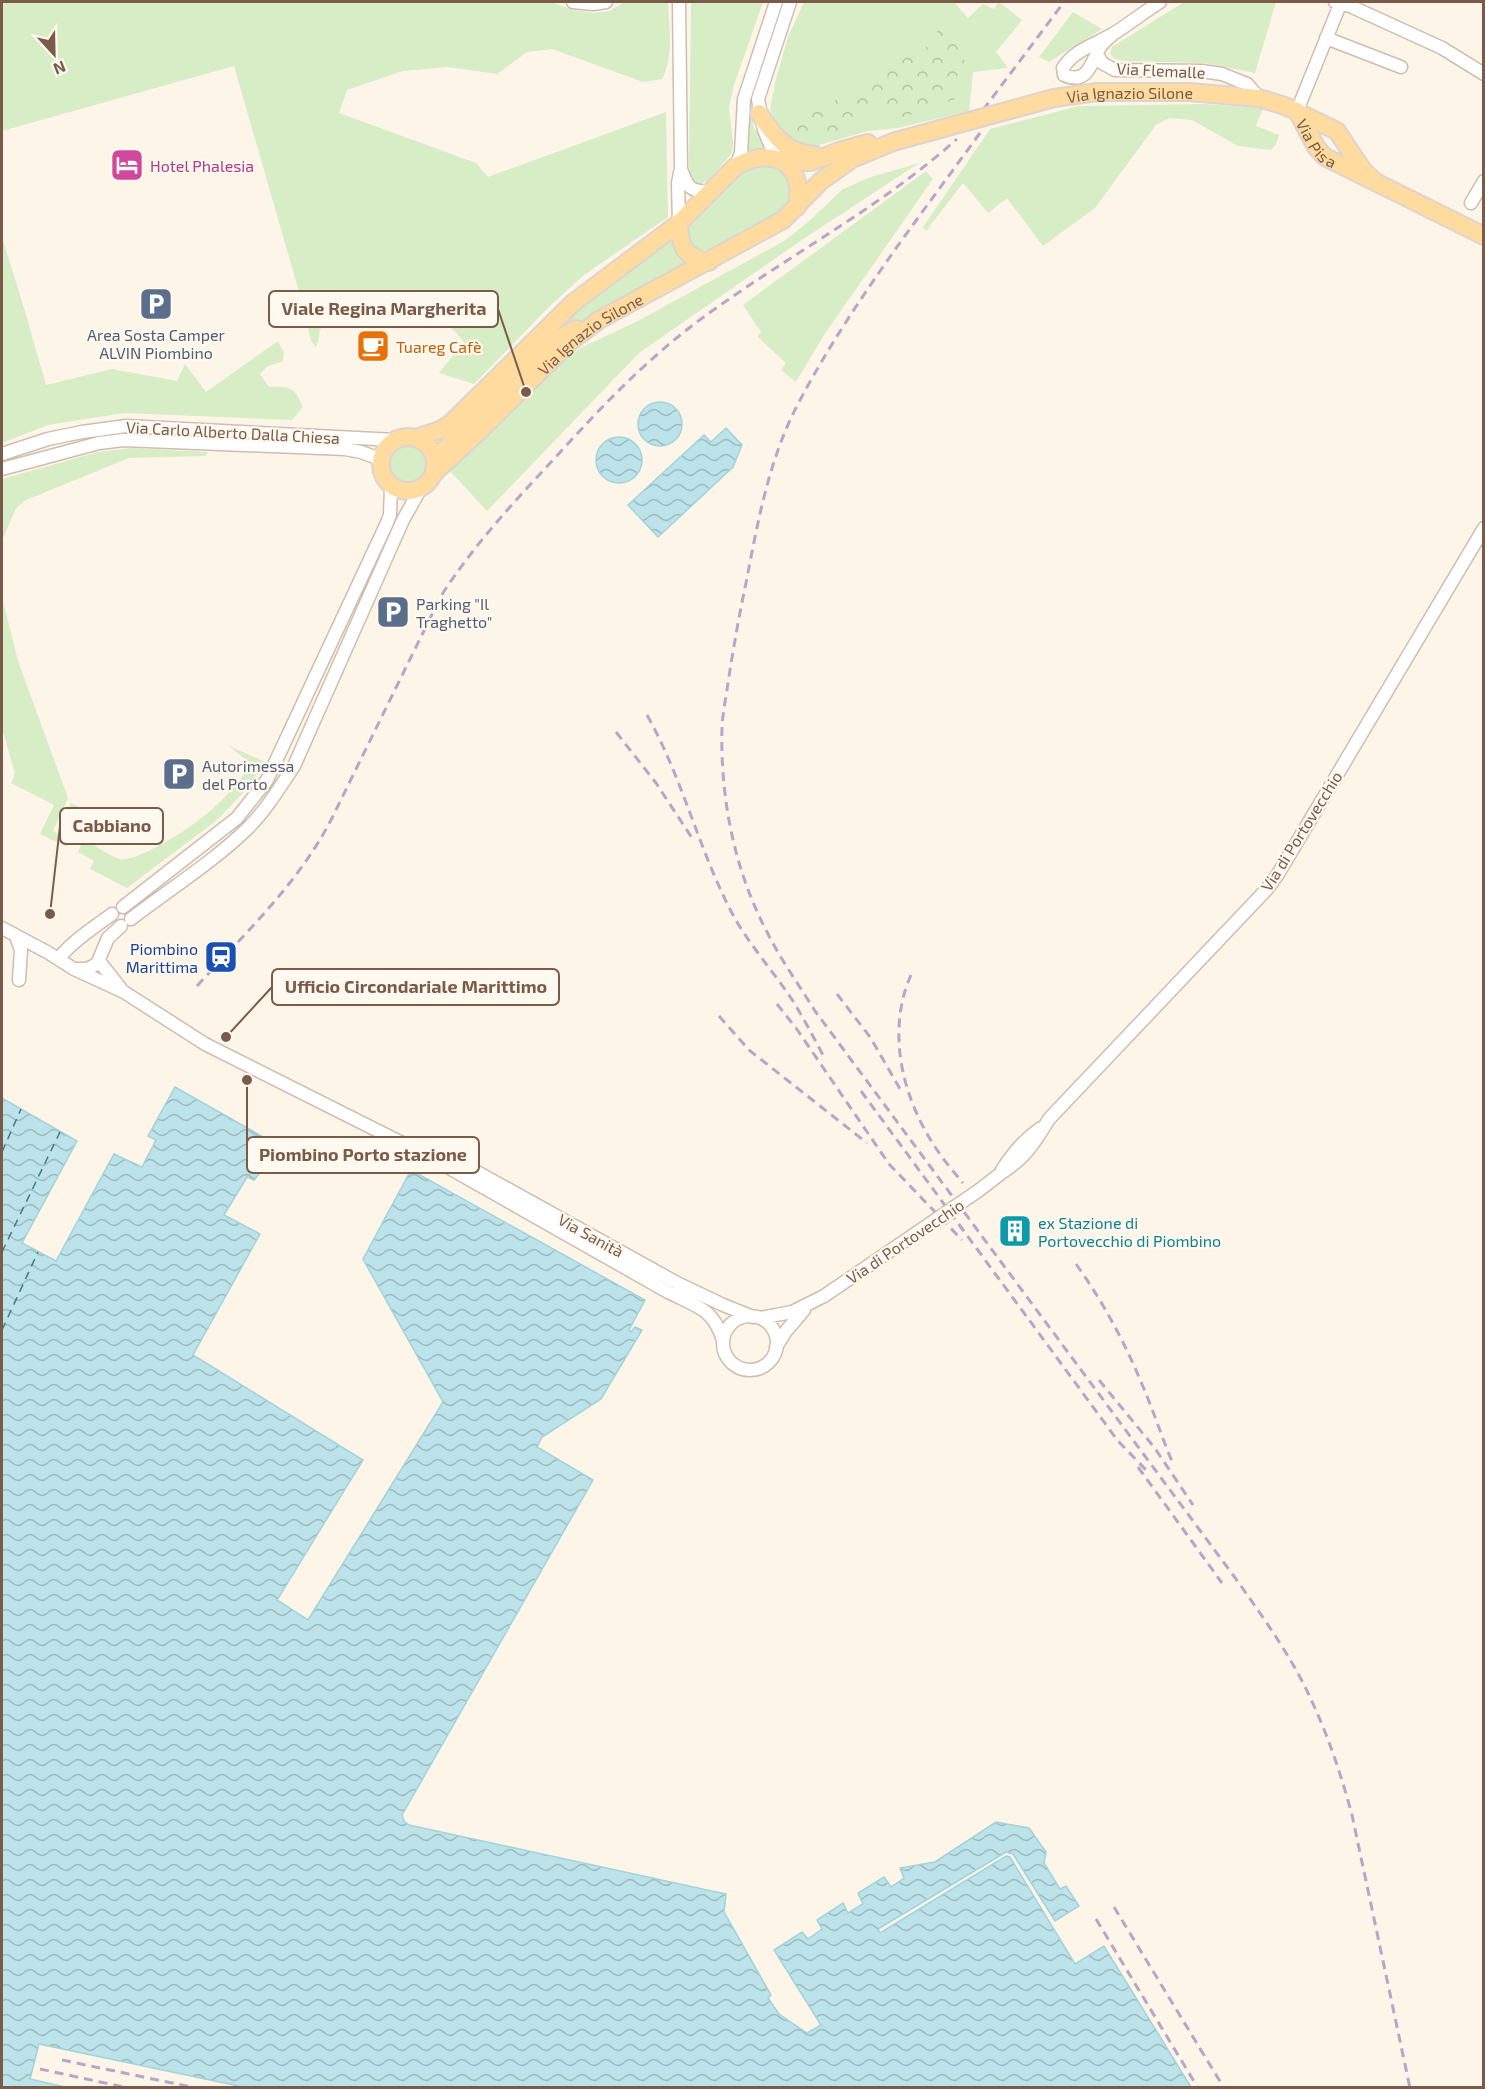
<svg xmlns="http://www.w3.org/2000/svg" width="1485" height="2089" viewBox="0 0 1485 2089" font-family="'Exo 2',sans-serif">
<defs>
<pattern id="forest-crowns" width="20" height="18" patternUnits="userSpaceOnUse" patternTransform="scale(1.5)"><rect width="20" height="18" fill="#d6edc5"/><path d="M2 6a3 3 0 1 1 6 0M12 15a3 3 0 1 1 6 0" fill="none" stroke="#b3c3a2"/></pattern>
<pattern id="water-waves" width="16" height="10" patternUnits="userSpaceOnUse" patternTransform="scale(1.5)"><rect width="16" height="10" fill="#bbe3e9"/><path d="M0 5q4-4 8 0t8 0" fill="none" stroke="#9dbbbf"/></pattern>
</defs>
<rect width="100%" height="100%" fill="#fef5e9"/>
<path fill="#d6edc5" d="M 2,2 L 550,2 L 574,10 L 594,13 L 609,11 L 625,2 L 668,2 C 669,26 674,57 662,79 L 643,82 L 552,49 L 527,52 L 497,74 L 448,67 L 403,71 L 347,90 L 339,113 L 476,163 L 488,177 L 666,112 L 668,217 L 584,275 L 550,306 L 474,384 L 439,373 L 464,342 C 450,325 427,301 402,304 C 395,305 388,310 380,311 C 376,312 370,310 366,309 L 365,317 L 352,317 L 351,326 L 322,326 C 318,333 320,340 316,347 L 311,341 L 300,295 L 234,66 L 2,131 Z
M 691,2 L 763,2 L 734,85 L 729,107 L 733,143 L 732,153 L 719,169 L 709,179 L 701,184 C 690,182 690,174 689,165 Z
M 804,2 L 954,2 L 968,18 L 983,4 L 994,9 L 999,2 L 1022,20 L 996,52 L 1008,68 L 973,72 L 969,111 L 898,128 L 868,131 L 812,147 L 794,141 L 781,134 L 770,109 L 776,79 L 788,37 Z
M 1184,2 L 1276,2 L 1255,73 L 1205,63 L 1123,61 L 1115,59 L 1110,54 L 1112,47 Z
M 1073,12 L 1102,29 L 1049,62 L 1039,57 Z
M 749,100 L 754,128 L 767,148 L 748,150 L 746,118 Z
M 1204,104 L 1263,108 L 1256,126 L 1279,135 L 1276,144 L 1271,150 L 1238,146 L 1192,120 L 1169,118 L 1156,125 L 1095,208 L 1043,246 L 1007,198 L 988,213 L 963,183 L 926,231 L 923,227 L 990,129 L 1079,106 Z
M 919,163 L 799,242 L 639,353 L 487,511 L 450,471 L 559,365 L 580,348 L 636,322 L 784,241 L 807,223 L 843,189 L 871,177 Z
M 763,164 C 786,170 798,185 785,208 L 709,251 C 692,252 684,238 691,224 L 746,169 Z
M 926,171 L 933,179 L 824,335 L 796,382 L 781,370 L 786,363 L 757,336 L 761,332 L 743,305 Z
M 2,237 L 24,308 L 46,385 L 112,369 L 177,381 L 185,364 L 206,392 L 278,341 L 284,353 L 283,361 L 268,366 L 260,374 L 269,387 C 290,386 295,387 303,407 L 292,420 L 124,413 L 48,425 L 2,443 Z
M 671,240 L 678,258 L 688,266 L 555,335 L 443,441 L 442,440 L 569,316 L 601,290 Z
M389 464a19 19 0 1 1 38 0a19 19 0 1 1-38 0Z
M 130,448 L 208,452 L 206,456 L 129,458 L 26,500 L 16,508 L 2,541 L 2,479 L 98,452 Z
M 2,597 L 18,661 L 68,798 L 53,831 L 70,839 L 67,847 L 40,834 L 54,805 L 11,783 L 15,774 L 2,728 Z
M 227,745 L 265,762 L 243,793 L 217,820 L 127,888 L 90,869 L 94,861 L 78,852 L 84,839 C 93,844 111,857 120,859 C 140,862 194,825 209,812 C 226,798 239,781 252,764 Z
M 71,803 L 85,810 L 77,824 L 82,827 L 76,837 L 59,828 Z"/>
<path fill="url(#forest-crowns)" d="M 950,23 L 959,36 L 967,72 L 955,99 L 905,117 L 890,115 L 879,108 L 854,120 L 842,132 L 833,135 L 819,136 L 793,130 L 793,125 C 814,111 837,100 858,88 C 883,73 903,54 931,45 L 938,30 Z"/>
<path fill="url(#water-waves)" stroke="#a1d3db" stroke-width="1.5" d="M638 424a22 22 0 1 1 44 0a22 22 0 1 1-44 0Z
M 726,428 L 742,445 L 733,467 L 658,537 L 628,505 L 704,435 L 711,442 Z
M596 460a23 23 0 1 1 46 0a23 23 0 1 1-46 0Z
M 175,1087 L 272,1142 L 281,1148 L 254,1180 L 247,1177 L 224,1215 L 260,1234 L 193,1355 L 363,1460 L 277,1600 L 308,1620 L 443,1402 L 363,1259 L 411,1170 L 645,1300 L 629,1330 L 631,1332 L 635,1327 L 642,1330 L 601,1399 L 542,1437 L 537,1447 L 593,1480 L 402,1815 L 404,1821 L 409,1825 L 726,1894 L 724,1912 L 771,1995 L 768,1998 L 779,2014 L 807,2033 L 821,2025 L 774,1950 L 802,1932 L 808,1939 L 822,1929 L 817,1920 L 843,1903 L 848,1913 L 863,1904 L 858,1893 L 884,1877 L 891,1887 L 904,1878 L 900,1868 L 935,1862 L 996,1822 L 1029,1828 L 1046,1852 L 1044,1863 L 1060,1889 L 1066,1886 L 1079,1906 L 1055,1921 L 1013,1854 L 1006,1852 L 878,1929 L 880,1933 L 1006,1856 L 1010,1857 L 1075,1964 L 1104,1946 L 1191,2087 L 248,2088 L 39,2044 L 30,2079 L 65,2087 L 2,2087 L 2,1098 L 77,1141 L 22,1243 L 56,1261 L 114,1154 L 142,1167 L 156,1140 L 148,1136 Z"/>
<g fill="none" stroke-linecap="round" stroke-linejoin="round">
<path stroke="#3f7b87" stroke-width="1.5" stroke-dasharray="8 6" stroke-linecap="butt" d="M 2,1152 L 21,1109
M 2,1252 L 60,1132
M 2,1330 L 38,1252"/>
<g stroke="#d1bdad" stroke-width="15">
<path id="minor" d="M 573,2 L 593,4 L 606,2
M 1335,2 L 1350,6 L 1442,48 L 1484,74
M 1113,34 C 1108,39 1102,43 1099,49 C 1091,64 1087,85 1064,75 L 1063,68 C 1074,50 1096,44 1113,34 C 1129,24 1144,12 1160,2
M 1326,38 L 1401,67
M 1097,54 L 1102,63 L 1115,70 L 1202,71 L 1222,74 L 1247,84 L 1259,98
M 1297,111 L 1341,2
M 776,158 L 764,130 L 758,99 L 790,2
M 736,166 L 741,153 L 744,99 L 776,2
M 681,169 C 688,188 689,191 710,192
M 1471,203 L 1484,181
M 679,223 L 678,183 L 681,168 L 679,2
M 2,454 L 48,439 L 82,432 L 126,426 L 396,440
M 2,469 L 99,443 L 123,440 L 345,449 L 361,452 L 380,459
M 123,907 L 237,818 L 267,780 L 386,525 L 390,515 L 391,487
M 131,919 C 170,889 213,862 248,828 C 266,810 280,787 294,766 L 403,520 L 421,488
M 2,928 L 47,952 L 74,969 L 124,992 L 205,1044 L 428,1156 L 668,1292 C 696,1306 713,1308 723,1340
M 16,936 L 21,950 L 19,980
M 59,958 C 74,940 93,928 112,914
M 99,961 L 121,989
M 75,969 L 87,969 L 97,964 L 108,938 L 121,926
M 435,1158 L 459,1162 L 677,1283 L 721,1304 L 753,1317
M 1002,1170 C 1012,1154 1025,1139 1041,1128
M 1000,1174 C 1025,1158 1034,1144 1049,1119 L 1267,889 L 1278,874 L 1484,528
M723 1343a27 27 0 1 1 54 0a27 27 0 1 1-54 0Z
M 760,1318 L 792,1312 L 824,1296
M 776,1347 L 786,1331 L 804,1310"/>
</g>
<g stroke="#dcd4d0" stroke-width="20">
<g id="major">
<path id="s1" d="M 1054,98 L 1097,92 L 1189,92 L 1259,98 L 1285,106 L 1337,131 L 1362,169 L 1374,181"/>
<path id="s2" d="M 1297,111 L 1316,147 L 1325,157 L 1484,236"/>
<path d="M 759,113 C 773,135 787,154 815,155"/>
<path d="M 782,161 L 811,162 L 839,151 L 868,143"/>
<path d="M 679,223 C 680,246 683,257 709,262"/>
<circle cx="408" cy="464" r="27"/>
<path d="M 416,438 L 440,430 L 450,424 L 573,303 L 679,223 L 736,166 C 773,146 805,162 797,207"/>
<path d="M 436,460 L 453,440 L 546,346 L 576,329"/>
<path id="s3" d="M 434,473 L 474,436 L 570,342 L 599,320 L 783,220 L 821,181 L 852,159 L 893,142 L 940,129"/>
</g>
</g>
<use href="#minor" stroke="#fff" stroke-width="12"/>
<use href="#major" stroke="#ffdb9f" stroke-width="16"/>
<path stroke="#b8a5c9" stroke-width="3" stroke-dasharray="9 6" stroke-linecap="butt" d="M 983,110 L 1064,2
M 980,133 C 917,220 849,307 799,402 C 769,458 758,521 746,583 C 739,616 733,650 728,683 C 726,697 723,712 722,726 C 720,798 734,869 767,932 C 781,960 799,985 815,1011 L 1236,1579 C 1265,1620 1294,1660 1314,1706 C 1330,1741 1342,1778 1352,1815 L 1410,2088
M 647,715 C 683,779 699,851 733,915 C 750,946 774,972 793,1001 C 804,1019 814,1038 824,1057
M 616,732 L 656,783 L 694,841
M 911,975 C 887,1029 901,1093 932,1142 C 941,1157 952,1170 963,1183
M 197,986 C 246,932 299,883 332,818 L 441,596 C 473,546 513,503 553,460 C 604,404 650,355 712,311 C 793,253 882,206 957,139
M 837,994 L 870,1037 L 903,1094
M 777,1004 L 796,1028 L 889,1164 L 962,1240
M 719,1016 L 749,1050 L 867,1143
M 861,1091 L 1118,1441 L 1148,1472
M 1076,1264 C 1104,1303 1126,1345 1144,1389 C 1155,1415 1163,1441 1174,1466
M 1099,1380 L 1154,1447 L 1193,1505
M 1138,1467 L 1222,1583
M 1114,1907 L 1224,2088
M 1096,1919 L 1198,2088
M 62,2060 L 196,2088
M 40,2069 L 128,2088"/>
<g stroke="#d1bdad" stroke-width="15" stroke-linecap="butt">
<path id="minor-bridge" d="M 824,1296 L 978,1191 L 1000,1174"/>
</g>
<g stroke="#dcd4d0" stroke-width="20" stroke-linecap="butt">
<path id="major-bridge" d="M 940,129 L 1054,98"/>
</g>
<use href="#minor-bridge" stroke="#fff" stroke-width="12"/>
<use href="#major-bridge" stroke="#ffdb9f" stroke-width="16"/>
</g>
<defs>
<g id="hotel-square" transform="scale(1.725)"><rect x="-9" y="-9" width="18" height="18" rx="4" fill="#d1479c" stroke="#fff9f0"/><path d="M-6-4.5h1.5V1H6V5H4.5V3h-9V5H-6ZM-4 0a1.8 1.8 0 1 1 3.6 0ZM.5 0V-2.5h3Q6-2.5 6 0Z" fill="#fff"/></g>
<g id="parking-square" transform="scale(1.725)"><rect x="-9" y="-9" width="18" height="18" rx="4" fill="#5c6f8a" stroke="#fff9f0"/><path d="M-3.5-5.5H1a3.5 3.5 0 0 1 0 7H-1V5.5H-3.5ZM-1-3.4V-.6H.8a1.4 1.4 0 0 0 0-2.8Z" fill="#fff"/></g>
<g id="cafe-square" transform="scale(1.725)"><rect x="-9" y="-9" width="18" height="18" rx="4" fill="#e8710a" stroke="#fff9f0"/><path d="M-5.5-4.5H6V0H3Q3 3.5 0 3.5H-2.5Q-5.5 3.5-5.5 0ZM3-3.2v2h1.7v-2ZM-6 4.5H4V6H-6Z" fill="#fff"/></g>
<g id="station-square" transform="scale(1.725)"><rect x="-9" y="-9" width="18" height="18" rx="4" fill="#1a4fb4" stroke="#fff9f0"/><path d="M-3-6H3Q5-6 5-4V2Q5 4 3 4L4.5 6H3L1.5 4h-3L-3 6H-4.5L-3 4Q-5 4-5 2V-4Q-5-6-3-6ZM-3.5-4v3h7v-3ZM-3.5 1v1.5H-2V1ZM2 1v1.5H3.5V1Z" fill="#fff"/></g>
<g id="building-square" transform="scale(1.725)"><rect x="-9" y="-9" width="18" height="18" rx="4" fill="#0f9aa8" stroke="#fff9f0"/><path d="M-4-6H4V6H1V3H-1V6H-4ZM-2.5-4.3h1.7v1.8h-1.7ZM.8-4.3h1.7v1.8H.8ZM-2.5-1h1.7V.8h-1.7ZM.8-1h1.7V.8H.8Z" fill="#fff"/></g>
</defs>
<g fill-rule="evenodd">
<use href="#hotel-square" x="127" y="165"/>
<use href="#parking-square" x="156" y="304"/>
<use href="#cafe-square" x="373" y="346"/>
<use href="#parking-square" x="393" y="612"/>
<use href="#parking-square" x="179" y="774"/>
<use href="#station-square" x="221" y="957"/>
<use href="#building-square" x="1015" y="1231"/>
</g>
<g text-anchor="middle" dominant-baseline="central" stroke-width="4.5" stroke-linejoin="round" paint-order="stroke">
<g font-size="16" fill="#7a5b4a" stroke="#fff9f0">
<text transform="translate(1161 70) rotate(3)">Via Flemalle</text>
<text stroke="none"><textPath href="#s1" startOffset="76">Via Ignazio Silone</textPath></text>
<text stroke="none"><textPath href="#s2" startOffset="38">Via Pisa</textPath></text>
<text stroke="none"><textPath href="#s3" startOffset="210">Via Ignazio Silone</textPath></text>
<text transform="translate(233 432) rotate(3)">Via Carlo Alberto Dalla Chiesa</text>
<text transform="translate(1301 831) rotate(-58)">Via di Portovecchio</text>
<text transform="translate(591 1235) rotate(29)">Via Sanità</text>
<text transform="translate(905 1241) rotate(-34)">Via di Portovecchio</text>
</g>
<g font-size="16" fill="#b23c85" stroke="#fff9f0" text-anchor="start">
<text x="150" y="165">Hotel Phalesia</text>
</g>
<g font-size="16" fill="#4e5e75" stroke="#fff9f0" text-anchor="start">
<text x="156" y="334" text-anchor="middle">Area Sosta Camper<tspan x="156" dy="18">ALVIN Piombino</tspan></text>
<text x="416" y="603">Parking "Il<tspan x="416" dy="18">Traghetto"</tspan></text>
<text x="202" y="765">Autorimessa<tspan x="202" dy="18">del Porto</tspan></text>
</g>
<g font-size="16" fill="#c56008" stroke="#fff9f0" text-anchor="start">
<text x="396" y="346">Tuareg Cafè</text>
</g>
<g font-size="16" fill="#164399" stroke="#fff9f0" text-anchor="end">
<text x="198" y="948">Piombino<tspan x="198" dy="18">Marittima</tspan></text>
</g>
<g font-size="16" fill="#0d838f" stroke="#fff9f0" text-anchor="start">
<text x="1038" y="1222">ex Stazione di<tspan x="1038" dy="18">Portovecchio di Piombino</tspan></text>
</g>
</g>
<path fill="none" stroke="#7a5b4a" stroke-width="2" d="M526 392L498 309M50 914L60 826M226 1037L272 987M247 1080L247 1155"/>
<g fill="#7a5b4a" stroke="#fff9f0" stroke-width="2">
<circle cx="526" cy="392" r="6"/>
<circle cx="50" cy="914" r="6"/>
<circle cx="226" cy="1037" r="6"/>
<circle cx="247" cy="1080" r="6"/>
</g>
<g fill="#fff9f0" stroke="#7a5b4a" stroke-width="2">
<rect x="269" y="291" width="229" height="36" rx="6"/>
<rect x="60" y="808" width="103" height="36" rx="6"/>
<rect x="272" y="969" width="287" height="36" rx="6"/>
<rect x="247" y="1137" width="232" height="36" rx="6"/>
</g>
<g font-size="18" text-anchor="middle" font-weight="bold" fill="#7a5b4a">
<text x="384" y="315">Viale Regina Margherita</text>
<text x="112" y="832">Cabbiano</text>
<text x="416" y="993">Ufficio Circondariale Marittimo</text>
<text x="363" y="1161">Piombino Porto stazione</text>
</g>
<rect width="1485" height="2089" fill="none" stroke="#7a5b4a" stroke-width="6"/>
<g transform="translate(54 54) rotate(158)" stroke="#fff9f0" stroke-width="4.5" paint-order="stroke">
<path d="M0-4.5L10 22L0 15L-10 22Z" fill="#7a5b4a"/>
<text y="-9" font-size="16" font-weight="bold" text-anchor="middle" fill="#7a5b4a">N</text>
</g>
</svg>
